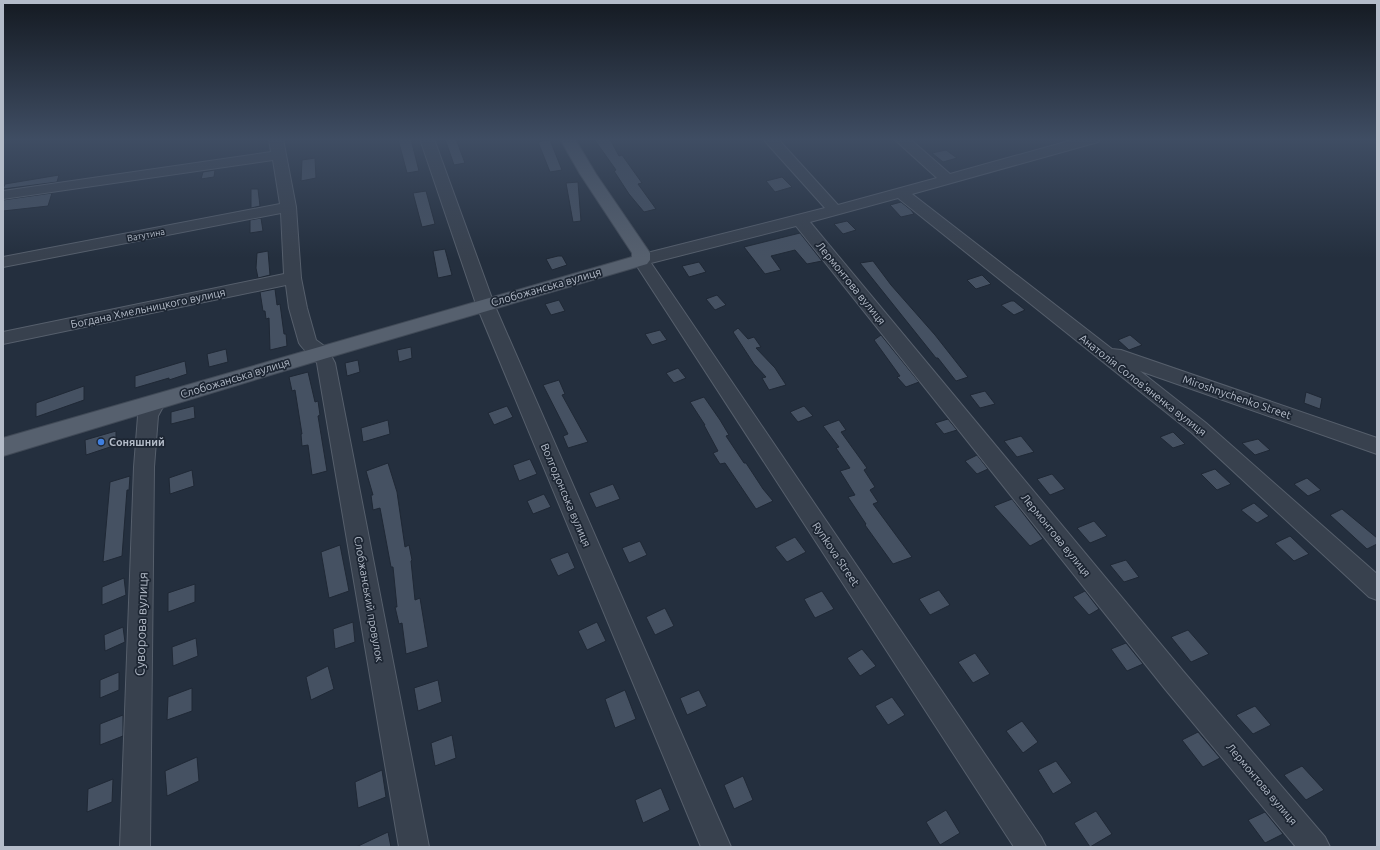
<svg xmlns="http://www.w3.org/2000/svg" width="1380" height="850" viewBox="0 0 1380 850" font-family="Ubuntu,sans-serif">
<rect width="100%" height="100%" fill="#242f3e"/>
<path fill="#455162" stroke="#1f2835" d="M 398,139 L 411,139 L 419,171 L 407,173 Z
M 445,139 L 456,139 L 465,163 L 454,165 Z
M 594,139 L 610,139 L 619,156 L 622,155 L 642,183 L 638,184 L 656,209 L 644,212 L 629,194 L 614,171 L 616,170 Z
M 550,140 L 562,170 L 550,172 L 538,142 Z
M 946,150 L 957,158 L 943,162 L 932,153 Z
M 315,158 L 316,178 L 301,181 L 302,160 Z
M 215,170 L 214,177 L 201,179 L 203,172 Z
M 59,175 L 57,182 L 3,189 L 5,184 Z
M 782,177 L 792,187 L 775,192 L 766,181 Z
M 578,182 L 581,221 L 573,222 L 566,183 Z
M 251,189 L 258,189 L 260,206 L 251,208 Z
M 426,191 L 435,224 L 422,227 L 413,193 Z
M 52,193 L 48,206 L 3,211 L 3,200 Z
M 901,202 L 911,210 L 914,214 L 901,217 L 890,205 Z
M 261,218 L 263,231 L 250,233 L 250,220 Z
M 847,221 L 856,230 L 843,234 L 834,224 Z
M 800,233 L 822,261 L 807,264 L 795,250 L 771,256 L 781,270 L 765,274 L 744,247 Z
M 445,249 L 452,275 L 438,278 L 433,251 Z
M 268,251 L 270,275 L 258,278 L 256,268 L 257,253 Z
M 558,256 L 562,256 L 567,265 L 552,270 L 546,259 Z
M 873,261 L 891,285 L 935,335 L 968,377 L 956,381 L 938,358 L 936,358 L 860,263 Z
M 699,262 L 706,272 L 689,277 L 682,266 Z
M 982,275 L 991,284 L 976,289 L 967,280 Z
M 275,289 L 277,305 L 280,304 L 284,334 L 286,334 L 287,346 L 270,350 L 269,318 L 266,319 L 265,311 L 263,311 L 260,292 Z
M 717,295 L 726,305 L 715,310 L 706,299 Z
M 559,300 L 565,311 L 551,315 L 545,304 Z
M 1011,301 L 1014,301 L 1025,310 L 1014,315 L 1001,305 Z
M 738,328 L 748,339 L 754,337 L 761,347 L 756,348 L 775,368 L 786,385 L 769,390 L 762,378 L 766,377 L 754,364 L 733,332 Z
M 660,330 L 667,340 L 652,345 L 645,334 Z
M 881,335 L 919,382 L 906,387 L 897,377 L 900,376 L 874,340 Z
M 1130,335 L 1142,345 L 1129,350 L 1118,340 Z
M 411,347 L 412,358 L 399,362 L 397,350 Z
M 226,349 L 228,362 L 209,367 L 207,354 Z
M 358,360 L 360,372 L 347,376 L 345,363 Z
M 185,361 L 187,374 L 169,380 L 169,378 L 135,388 L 135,376 Z
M 678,368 L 686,378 L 674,383 L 666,373 Z
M 308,372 L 315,402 L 318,401 L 320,415 L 318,416 L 327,471 L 312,475 L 308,445 L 302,446 L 301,434 L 302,434 L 295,390 L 292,391 L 289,377 Z
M 559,380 L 565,394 L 562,395 L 588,442 L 568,448 L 563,436 L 568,434 L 543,385 Z
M 84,386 L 84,400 L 36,417 L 36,403 Z
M 985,391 L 995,404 L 980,408 L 970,395 Z
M 1306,392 L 1322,398 L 1320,409 L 1304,403 Z
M 704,397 L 720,420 L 729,435 L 726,436 L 744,463 L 746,463 L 763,489 L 773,501 L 756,509 L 725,463 L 720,464 L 713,453 L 718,451 L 704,425 L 705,425 L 690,402 Z
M 194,406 L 195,418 L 171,424 L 171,412 Z
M 507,406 L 513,417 L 494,425 L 488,413 Z
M 804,406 L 813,416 L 798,422 L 790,412 Z
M 948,419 L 957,430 L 944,434 L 935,423 Z
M 388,420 L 390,434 L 363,442 L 361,428 Z
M 839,420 L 846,430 L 841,432 L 867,468 L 864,470 L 875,487 L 870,490 L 878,502 L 873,504 L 912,557 L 893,564 L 865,525 L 866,524 L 848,497 L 855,495 L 840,471 L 850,468 L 836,448 L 839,447 L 823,426 Z
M 116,431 L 116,445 L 86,455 L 85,440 Z
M 1173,432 L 1185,444 L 1173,448 L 1160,437 Z
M 1021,436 L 1034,452 L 1017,457 L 1004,441 Z
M 1258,439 L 1270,450 L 1255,455 L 1242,443 Z
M 977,455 L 988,469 L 977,474 L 965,461 Z
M 530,459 L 537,474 L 519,481 L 513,465 Z
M 388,463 L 397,492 L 405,547 L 409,545 L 412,560 L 411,561 L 415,600 L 420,598 L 428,647 L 406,654 L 402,623 L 399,624 L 395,607 L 397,607 L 393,567 L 391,567 L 380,508 L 373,510 L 371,495 L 373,495 L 366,471 Z
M 1215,469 L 1231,484 L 1217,490 L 1201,474 Z
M 192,470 L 194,486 L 170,494 L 169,478 Z
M 1052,474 L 1065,489 L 1050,495 L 1037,479 Z
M 130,476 L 129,490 L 127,490 L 122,556 L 103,562 L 110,482 Z
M 1307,478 L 1321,490 L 1308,496 L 1294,484 Z
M 613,484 L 620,499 L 596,508 L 589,493 Z
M 544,494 L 551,507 L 533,514 L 527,501 Z
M 1012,499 L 1043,539 L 1030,546 L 994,506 Z
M 1254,503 L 1269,516 L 1257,523 L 1241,510 Z
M 1342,509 L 1377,538 L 1377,544 L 1367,549 L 1330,515 Z
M 1094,521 L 1107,536 L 1090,543 L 1077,528 Z
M 1290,536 L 1309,554 L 1294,561 L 1275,543 Z
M 795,537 L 806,552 L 787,562 L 775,547 Z
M 640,541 L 647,555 L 629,563 L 622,548 Z
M 340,545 L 349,591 L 329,598 L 321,552 Z
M 568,552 L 575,568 L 558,576 L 550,559 Z
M 1126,560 L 1139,577 L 1124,582 L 1110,565 Z
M 124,578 L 126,595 L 102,605 L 102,587 Z
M 195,584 L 195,602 L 168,612 L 168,593 Z
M 939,590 L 950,605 L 930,615 L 919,599 Z
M 822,591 L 834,609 L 815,618 L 804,599 Z
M 1085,591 L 1099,609 L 1089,615 L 1073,597 Z
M 665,608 L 674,626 L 655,635 L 646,617 Z
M 353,622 L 355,642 L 335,649 L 333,629 Z
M 597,622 L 606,641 L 587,650 L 578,631 Z
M 123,627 L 125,642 L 105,651 L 104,635 Z
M 1188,630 L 1209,654 L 1191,662 L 1171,637 Z
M 196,638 L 198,656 L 173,666 L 172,647 Z
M 1126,643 L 1143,664 L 1127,671 L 1111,649 Z
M 862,649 L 876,666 L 860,676 L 847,658 Z
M 975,653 L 990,674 L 973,683 L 958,662 Z
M 328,666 L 334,689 L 311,700 L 306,677 Z
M 119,672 L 119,690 L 100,698 L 100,680 Z
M 438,680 L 442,702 L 418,711 L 414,688 Z
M 192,688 L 192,711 L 167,720 L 168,697 Z
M 625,690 L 636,719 L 615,728 L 605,699 Z
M 699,690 L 707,706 L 687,715 L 680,698 Z
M 892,697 L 905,715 L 888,725 L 875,706 Z
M 1255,706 L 1271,725 L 1253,734 L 1236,715 Z
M 123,715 L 123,736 L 100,745 L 100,724 Z
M 1022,721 L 1038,742 L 1023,753 L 1006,731 Z
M 1198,732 L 1220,758 L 1203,767 L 1182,740 Z
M 452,735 L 456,758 L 435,766 L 431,743 Z
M 197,757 L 199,781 L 167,796 L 165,771 Z
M 1056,761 L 1072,783 L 1053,794 L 1038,770 Z
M 1302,766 L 1324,790 L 1306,800 L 1284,775 Z
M 382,770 L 386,797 L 358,808 L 355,782 Z
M 743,776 L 753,800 L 734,809 L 724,785 Z
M 113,779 L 112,802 L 87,812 L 88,789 Z
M 661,788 L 670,810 L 643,823 L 635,800 Z
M 946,810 L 960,833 L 940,845 L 926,822 Z
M 1096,811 L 1112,834 L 1090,847 L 1074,823 Z
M 1265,812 L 1283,834 L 1265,843 L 1248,820 Z
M 388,832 L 391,847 L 356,847 Z"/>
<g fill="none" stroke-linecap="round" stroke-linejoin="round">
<g stroke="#565f6c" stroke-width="2">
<path id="minor" d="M 269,139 L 283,139 L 296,207 L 301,278 L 307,308 L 316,340 L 327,348 L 335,363 L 429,847 L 399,847 L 317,363 C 312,355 304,351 299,343 L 289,308 L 286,285 L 3,344 L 3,332 L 284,274 L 281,213 L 3,267 L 3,257 L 280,204 L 273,160 L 3,199 L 3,191 L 271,152 Z
M 420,139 L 434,139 L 494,304 L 731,847 L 701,847 L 476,304 Z
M 763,139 L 778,139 L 838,205 L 937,178 L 894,139 L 910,139 L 950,174 L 1076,139 L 1100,139 L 1098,142 L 912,194 L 1112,349 L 1121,350 L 1377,438 L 1377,454 L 1140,371 L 1206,423 L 1377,574 L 1377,600 L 1369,597 L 1192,433 L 898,198 L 810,222 L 1183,671 L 1325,837 L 1330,847 L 1296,847 L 1165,689 L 796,226 L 651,263 L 1041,837 L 1046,847 L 1014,847 L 633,260 L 635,256 L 825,208 Z
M 155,396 L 162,398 L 165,403 L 158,416 L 154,467 L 150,847 L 120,847 L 134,467 L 138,416 L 148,398 Z"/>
</g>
<g stroke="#414a57" stroke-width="2">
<path id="major" d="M 560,139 L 575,139 L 596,174 L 650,253 L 650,260 L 647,264 L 327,358 L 3,456 L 3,438 L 632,257 L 632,253 L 580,174 Z"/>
</g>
<use href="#minor" fill="#38414e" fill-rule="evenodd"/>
<use href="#major" fill="#56606e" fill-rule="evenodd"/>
</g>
<linearGradient id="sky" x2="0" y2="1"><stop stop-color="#141a22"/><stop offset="0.54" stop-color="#3f4d63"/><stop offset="1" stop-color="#3f4d63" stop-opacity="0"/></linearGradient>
<rect width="1380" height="258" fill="url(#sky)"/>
<circle fill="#3f7fe0" stroke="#1d2633" stroke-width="1.5" cx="101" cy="442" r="4"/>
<g text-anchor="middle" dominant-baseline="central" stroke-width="3.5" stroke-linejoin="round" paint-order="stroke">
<g font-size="9" fill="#b4bcc9" stroke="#1d2633">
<text transform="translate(146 235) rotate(-11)">Ватутина</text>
</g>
<g font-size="11" fill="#b4bcc9" stroke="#1d2633">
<text transform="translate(851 283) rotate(51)">Лермонтова вулиця</text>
<text transform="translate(546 287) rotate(-16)">Слобожанська вулиця</text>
<text transform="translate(148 308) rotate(-12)">Богдана Хмельницкого вулиця</text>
<text transform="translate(235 378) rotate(-17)">Слобожанська вулиця</text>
<text transform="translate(1143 385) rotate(38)">Анатолія Солов'яненка вулиця</text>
<text transform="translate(1237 397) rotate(19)">Miroshnychenko Street</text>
<text transform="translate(566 495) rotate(67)">Волгодонська вулиця</text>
<text transform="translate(1056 535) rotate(51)">Лермонтова вулиця</text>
<text transform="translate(836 554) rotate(56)">Rynkova Street</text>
<text transform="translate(369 599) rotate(80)">Слобжанський провулок</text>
<text transform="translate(1262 784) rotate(50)">Лермонтова вулиця</text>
</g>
<g font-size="11" font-weight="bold" fill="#b4bcc9" stroke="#1d2633" text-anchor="start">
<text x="109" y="442">Соняшний</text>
</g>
<g font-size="13" fill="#b4bcc9" stroke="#1d2633">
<text transform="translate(141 624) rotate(-88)">Суворова вулиця</text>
</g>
</g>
<rect width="1380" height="850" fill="none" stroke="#b4bcc9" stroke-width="8"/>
</svg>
